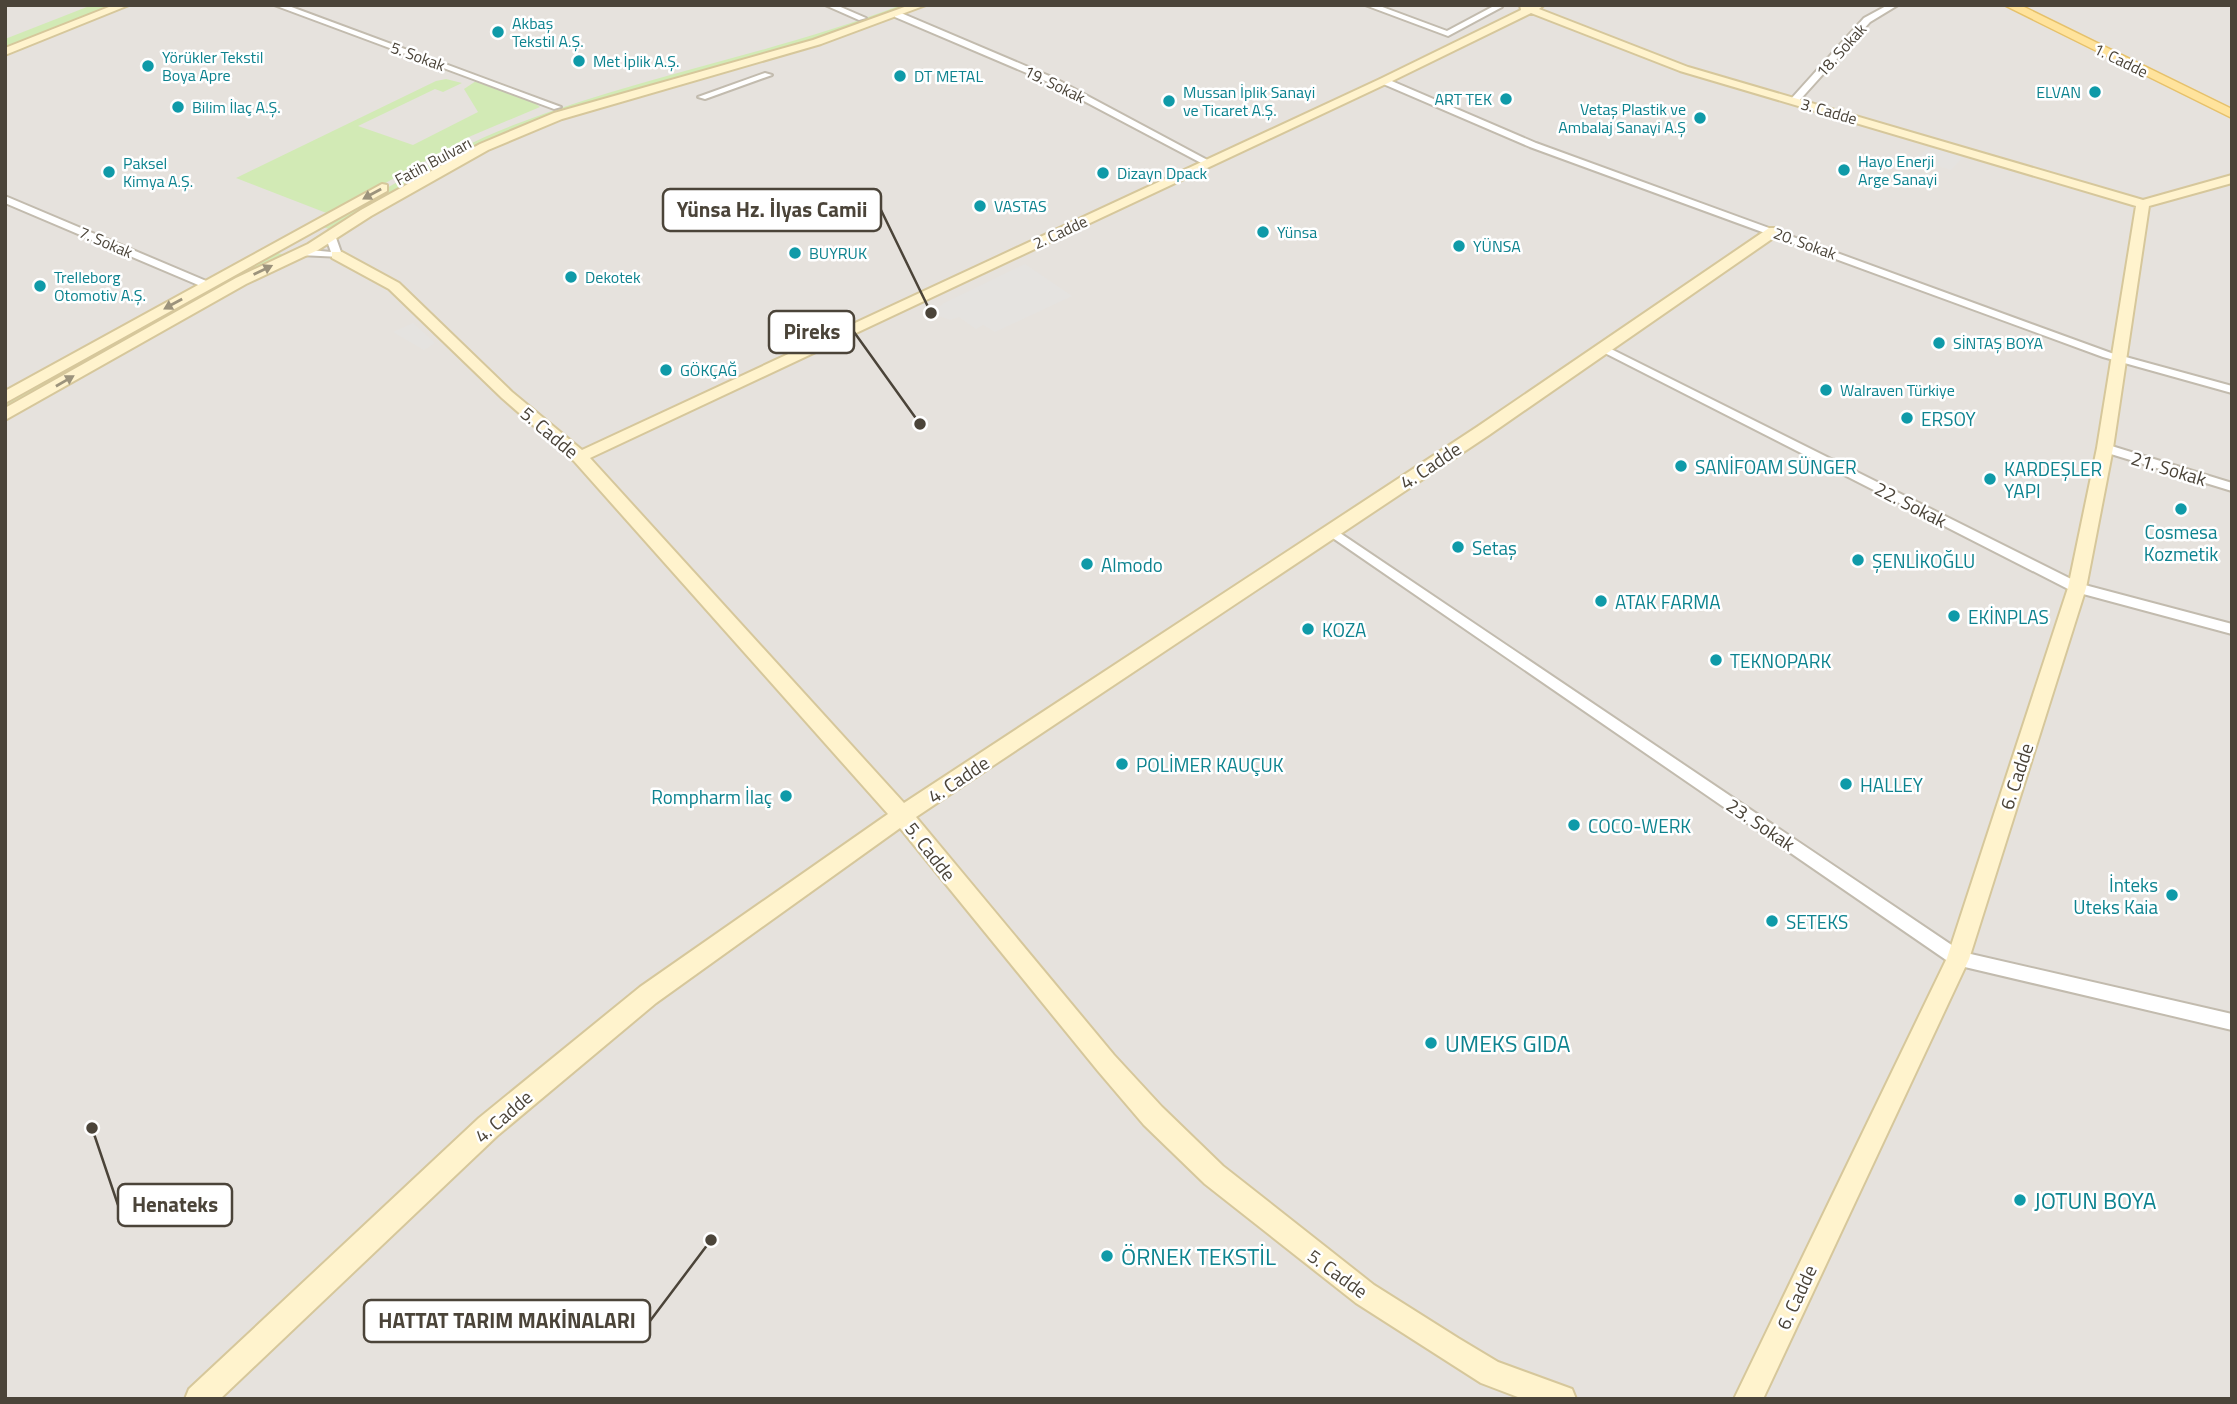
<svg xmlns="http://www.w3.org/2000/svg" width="2237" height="1404" viewBox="0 0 2237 1404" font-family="'Titillium Web',sans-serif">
<rect width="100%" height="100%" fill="#f6f3ec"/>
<path fill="#e6e2dd" d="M 5,5 L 2232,5 L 2232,1399 L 5,1399 Z"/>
<path fill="#d2eab5" d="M 92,5 L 113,5 L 5,47 L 5,39 Z
M 901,5 L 913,5 L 852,29 L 557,114 L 332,230 L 320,226 C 385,190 449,149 519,123 C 643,76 776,53 901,5 Z
M 446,79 L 462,83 L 443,92 L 435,89 L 358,126 L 413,145 L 478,112 L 464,89 L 476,81 L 535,103 L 540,107 L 471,136 L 329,214 L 236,178 L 436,81 Z
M 274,252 L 288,256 L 5,412 L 5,403 Z"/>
<path fill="#e5e3e0" d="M 1930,146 L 1964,156 L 1951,170 L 1915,159 Z
M 1025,264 L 1072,296 L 995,332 L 983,325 L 976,329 L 959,317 L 950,320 L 939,316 L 937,309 L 944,303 Z
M 413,323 L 435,343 L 424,350 L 393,332 Z"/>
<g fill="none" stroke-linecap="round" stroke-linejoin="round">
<g stroke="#c2bbae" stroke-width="4">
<path id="street" d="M 274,5 L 286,5 L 561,107 L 554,109 Z
M 825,5 L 836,5 L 866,18 L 859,20 Z
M 1365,5 L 1377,5 L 1447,31 L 1492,7 L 1488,5 L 1502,7 L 1448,36 Z
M 1888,5 L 1898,5 L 1870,22 L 1797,103 L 1791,103 L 1791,99 L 1864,18 Z
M 895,13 L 901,13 L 1054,78 L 1213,163 L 1205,165 L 1048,82 L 895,17 Z
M 765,73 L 772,75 L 705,99 L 698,97 Z
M 1381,79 L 1387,79 L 1536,143 L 2111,353 L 2232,386 L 2232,393 L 2103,357 L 1530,147 L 1381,83 Z
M 5,196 L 211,283 L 212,285 L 203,287 L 5,203 Z
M 330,232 L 335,235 L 342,255 L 341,257 L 300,255 L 295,252 L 300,249 L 331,252 L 325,235 Z
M 1603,345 L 2081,584 L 2232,624 L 2232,634 L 2072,591 L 1599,350 L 1598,348 Z
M 2105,444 L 2232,483 L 2232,491 L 2101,451 L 2099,448 Z
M 1331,527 L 1962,952 L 2232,1014 L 2232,1030 L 1952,964 L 1327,534 L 1325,531 Z"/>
</g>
<g stroke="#d6c79b" stroke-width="4">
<path id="secondary" d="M 114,5 L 129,5 L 5,55 L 5,48 Z
M 910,5 L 926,5 L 821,44 L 562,119 L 488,150 L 371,216 L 318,250 L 246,284 L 5,420 L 5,408 L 236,278 L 308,244 L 361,210 L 480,144 L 554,113 L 813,40 Z
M 1520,5 L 1544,5 L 1539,9 L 1688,67 L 2143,200 L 2232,175 L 2232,183 L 2149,206 L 2113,448 L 2086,588 L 1969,959 L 1763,1399 L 1734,1399 L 1947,958 L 2068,588 L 2097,448 L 2136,206 L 1680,71 L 1531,13 L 1388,83 L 590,458 L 904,803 L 1477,427 L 1769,228 L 1779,228 L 1779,234 L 1489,435 L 916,817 L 1114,1055 L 1162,1107 L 1223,1166 L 1374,1285 L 1458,1338 L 1498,1362 L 1572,1389 L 1576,1399 L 1523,1399 L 1481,1383 L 1356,1303 L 1205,1184 L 1144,1125 L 1098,1071 L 900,828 L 656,1003 L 497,1136 L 220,1399 L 185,1399 L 189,1389 L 479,1118 L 640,987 L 888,814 L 574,461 L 502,398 L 389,289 L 332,258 L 332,252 L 342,252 L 399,283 L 512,392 L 582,450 L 1380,79 L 1521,10 Z
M 382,184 L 387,185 L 387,191 L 5,403 L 5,391 Z"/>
</g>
<g stroke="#e6c16a" stroke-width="3">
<path id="primary" d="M 2004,5 L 2020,5 L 2232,109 L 2232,118 Z"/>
</g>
<use href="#street" fill="#fff" fill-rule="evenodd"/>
<use href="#secondary" fill="#fff3cd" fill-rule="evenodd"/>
<use href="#primary" fill="#ffe39c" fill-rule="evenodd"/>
</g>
<defs><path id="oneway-solid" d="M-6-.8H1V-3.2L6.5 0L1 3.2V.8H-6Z" transform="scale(1.75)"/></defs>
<g fill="#9c937c">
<use href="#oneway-solid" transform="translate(372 194) rotate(151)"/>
<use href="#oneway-solid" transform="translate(263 270) rotate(-26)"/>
<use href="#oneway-solid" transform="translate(173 304) rotate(151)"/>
<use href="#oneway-solid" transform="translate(65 381) rotate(-30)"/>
</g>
<g fill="#0f9aa8" stroke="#fff" stroke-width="2.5">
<circle cx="498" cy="32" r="7"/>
<circle cx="579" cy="61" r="7"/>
<circle cx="148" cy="66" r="7"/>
<circle cx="900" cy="76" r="7"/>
<circle cx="2095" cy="92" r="7"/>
<circle cx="1506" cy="99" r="7"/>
<circle cx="1169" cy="101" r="7"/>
<circle cx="178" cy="107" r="7"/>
<circle cx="1700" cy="118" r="7"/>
<circle cx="1844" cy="170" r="7"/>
<circle cx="109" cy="172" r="7"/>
<circle cx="1103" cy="173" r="7"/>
<circle cx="980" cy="206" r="7"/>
<circle cx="1263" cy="232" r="7"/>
<circle cx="1459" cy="246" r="7"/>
<circle cx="795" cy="253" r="7"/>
<circle cx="571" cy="277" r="7"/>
<circle cx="40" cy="286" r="7"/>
<circle cx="1939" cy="343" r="7"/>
<circle cx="666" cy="370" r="7"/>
<circle cx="1826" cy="390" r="7"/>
<circle cx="1907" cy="418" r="7"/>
<circle cx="1681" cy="466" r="7"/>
<circle cx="1990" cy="479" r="7"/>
<circle cx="2181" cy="509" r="7"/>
<circle cx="1458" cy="547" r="7"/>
<circle cx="1858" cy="560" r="7"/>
<circle cx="1087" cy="564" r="7"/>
<circle cx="1601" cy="601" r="7"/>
<circle cx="1954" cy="616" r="7"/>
<circle cx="1308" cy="629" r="7"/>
<circle cx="1716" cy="660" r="7"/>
<circle cx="1122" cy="764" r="7"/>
<circle cx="1846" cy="784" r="7"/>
<circle cx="786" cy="796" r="7"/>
<circle cx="1574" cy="825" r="7"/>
<circle cx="2172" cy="895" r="7"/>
<circle cx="1772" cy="921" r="7"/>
<circle cx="1431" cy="1043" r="7"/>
<circle cx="2020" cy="1200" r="7"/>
<circle cx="1107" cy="1256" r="7"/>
</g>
<g text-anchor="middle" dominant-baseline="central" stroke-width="5" stroke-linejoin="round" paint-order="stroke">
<g font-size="16" fill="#0d838f" stroke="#fff" text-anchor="start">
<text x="512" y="23">Akbaş<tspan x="512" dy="18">Tekstil A.Ş.</tspan></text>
<text x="162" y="57">Yörükler Tekstil<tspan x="162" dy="18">Boya Apre</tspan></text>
<text x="593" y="61">Met İplik A.Ş.</text>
<text x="914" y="76">DT METAL</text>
<text x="1183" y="92">Mussan İplik Sanayi<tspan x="1183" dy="18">ve Ticaret A.Ş.</tspan></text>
<text x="2081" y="92" text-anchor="end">ELVAN</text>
<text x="1492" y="99" text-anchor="end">ART TEK</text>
<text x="192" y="107">Bilim İlaç A.Ş.</text>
<text x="1686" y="109" text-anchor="end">Vetaş Plastik ve<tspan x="1686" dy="18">Ambalaj Sanayi A.Ş</tspan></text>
<text x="1858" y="161">Hayo Enerji<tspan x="1858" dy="18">Arge Sanayi</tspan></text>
<text x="123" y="163">Paksel<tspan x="123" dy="18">Kimya A.Ş.</tspan></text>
<text x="1117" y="173">Dizayn Dpack</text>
<text x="994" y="206">VASTAS</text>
<text x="1277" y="232">Yünsa</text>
<text x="1473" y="246">YÜNSA</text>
<text x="809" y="253">BUYRUK</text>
<text x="54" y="277">Trelleborg<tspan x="54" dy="18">Otomotiv A.Ş.</tspan></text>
<text x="585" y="277">Dekotek</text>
<text x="1953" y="343">SİNTAŞ BOYA</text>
<text x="680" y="370">GÖKÇAĞ</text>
<text x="1840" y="390">Walraven Türkiye</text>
</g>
<g font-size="16" fill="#4b4439" stroke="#fff">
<text transform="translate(1841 50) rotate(-48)">18. Sokak</text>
<text transform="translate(418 56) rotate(20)">5. Sokak</text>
<text transform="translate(2121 60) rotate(26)">1. Cadde</text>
<text transform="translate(1055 84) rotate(26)">19. Sokak</text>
<text transform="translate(1829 111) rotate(16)">3. Cadde</text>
<text transform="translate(433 161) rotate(-28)">Fatih Bulvarı</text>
<text transform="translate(1060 232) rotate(-25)">2. Cadde</text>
<text transform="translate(106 242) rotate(23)">7. Sokak</text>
<text transform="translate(1805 243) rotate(20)">20. Sokak</text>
</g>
<g font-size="19" fill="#0d838f" stroke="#fff" text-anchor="start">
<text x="1921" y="418">ERSOY</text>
<text x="1695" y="466">SANİFOAM SÜNGER</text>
<text x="2004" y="468">KARDEŞLER<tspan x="2004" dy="22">YAPI</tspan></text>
<text x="2181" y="531" text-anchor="middle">Cosmesa<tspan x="2181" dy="22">Kozmetik</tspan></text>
<text x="1472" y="547">Setaş</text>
<text x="1872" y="560">ŞENLİKOĞLU</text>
<text x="1101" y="564">Almodo</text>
<text x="1615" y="601">ATAK FARMA</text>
<text x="1968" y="616">EKİNPLAS</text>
<text x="1322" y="629">KOZA</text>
<text x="1730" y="660">TEKNOPARK</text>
<text x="1136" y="764">POLİMER KAUÇUK</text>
<text x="1860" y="784">HALLEY</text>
<text x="772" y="796" text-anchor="end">Rompharm İlaç</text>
<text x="1588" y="825">COCO-WERK</text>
<text x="2158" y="884" text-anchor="end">İnteks<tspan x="2158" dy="22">Uteks Kaia</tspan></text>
<text x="1786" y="921">SETEKS</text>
</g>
<g font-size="19" fill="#4b4439" stroke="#fff">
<text transform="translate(550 432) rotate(40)">5. Cadde</text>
<text transform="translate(1430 465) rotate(-34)">4. Cadde</text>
<text transform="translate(2169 468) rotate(17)">21. Sokak</text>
<text transform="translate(1911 504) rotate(27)">22. Sokak</text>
<text transform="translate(2016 776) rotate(-72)">6. Cadde</text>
<text transform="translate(958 779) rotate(-34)">4. Cadde</text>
<text transform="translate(1761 824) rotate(34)">23. Sokak</text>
<text transform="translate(931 851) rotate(52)">5. Cadde</text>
<text transform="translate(503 1116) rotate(-41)">4. Cadde</text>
<text transform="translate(1338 1273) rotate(36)">5. Cadde</text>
<text transform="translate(1796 1297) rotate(-65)">6. Cadde</text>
</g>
<g font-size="23" fill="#0d838f" stroke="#fff" text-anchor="start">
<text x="1445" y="1043">UMEKS GIDA</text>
<text x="2034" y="1200">JOTUN BOYA</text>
<text x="1121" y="1256">ÖRNEK TEKSTİL</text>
</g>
</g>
<path fill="none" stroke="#4b4439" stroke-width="2.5" d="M931 313L881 210M920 424L854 332M92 1128L118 1205M711 1240L650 1321"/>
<g fill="#4b4439" stroke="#fff" stroke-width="2.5">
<circle cx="931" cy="313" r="7"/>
<circle cx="920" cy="424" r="7"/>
<circle cx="92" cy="1128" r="7"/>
<circle cx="711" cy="1240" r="7"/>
</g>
<g fill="#fff" stroke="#4b4439" stroke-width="2.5">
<rect x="663" y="189" width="218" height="42" rx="7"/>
<rect x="769" y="311" width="85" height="42" rx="7"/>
<rect x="118" y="1184" width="114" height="42" rx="7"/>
<rect x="364" y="1300" width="286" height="42" rx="7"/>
</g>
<g font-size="21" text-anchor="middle" font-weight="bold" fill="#4b4439">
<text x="772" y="217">Yünsa Hz. İlyas Camii</text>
<text x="812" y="339">Pireks</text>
<text x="175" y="1212">Henateks</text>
<text x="507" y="1328">HATTAT TARIM MAKİNALARI</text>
</g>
<rect width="2237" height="1404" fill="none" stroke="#4b4439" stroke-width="14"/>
</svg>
